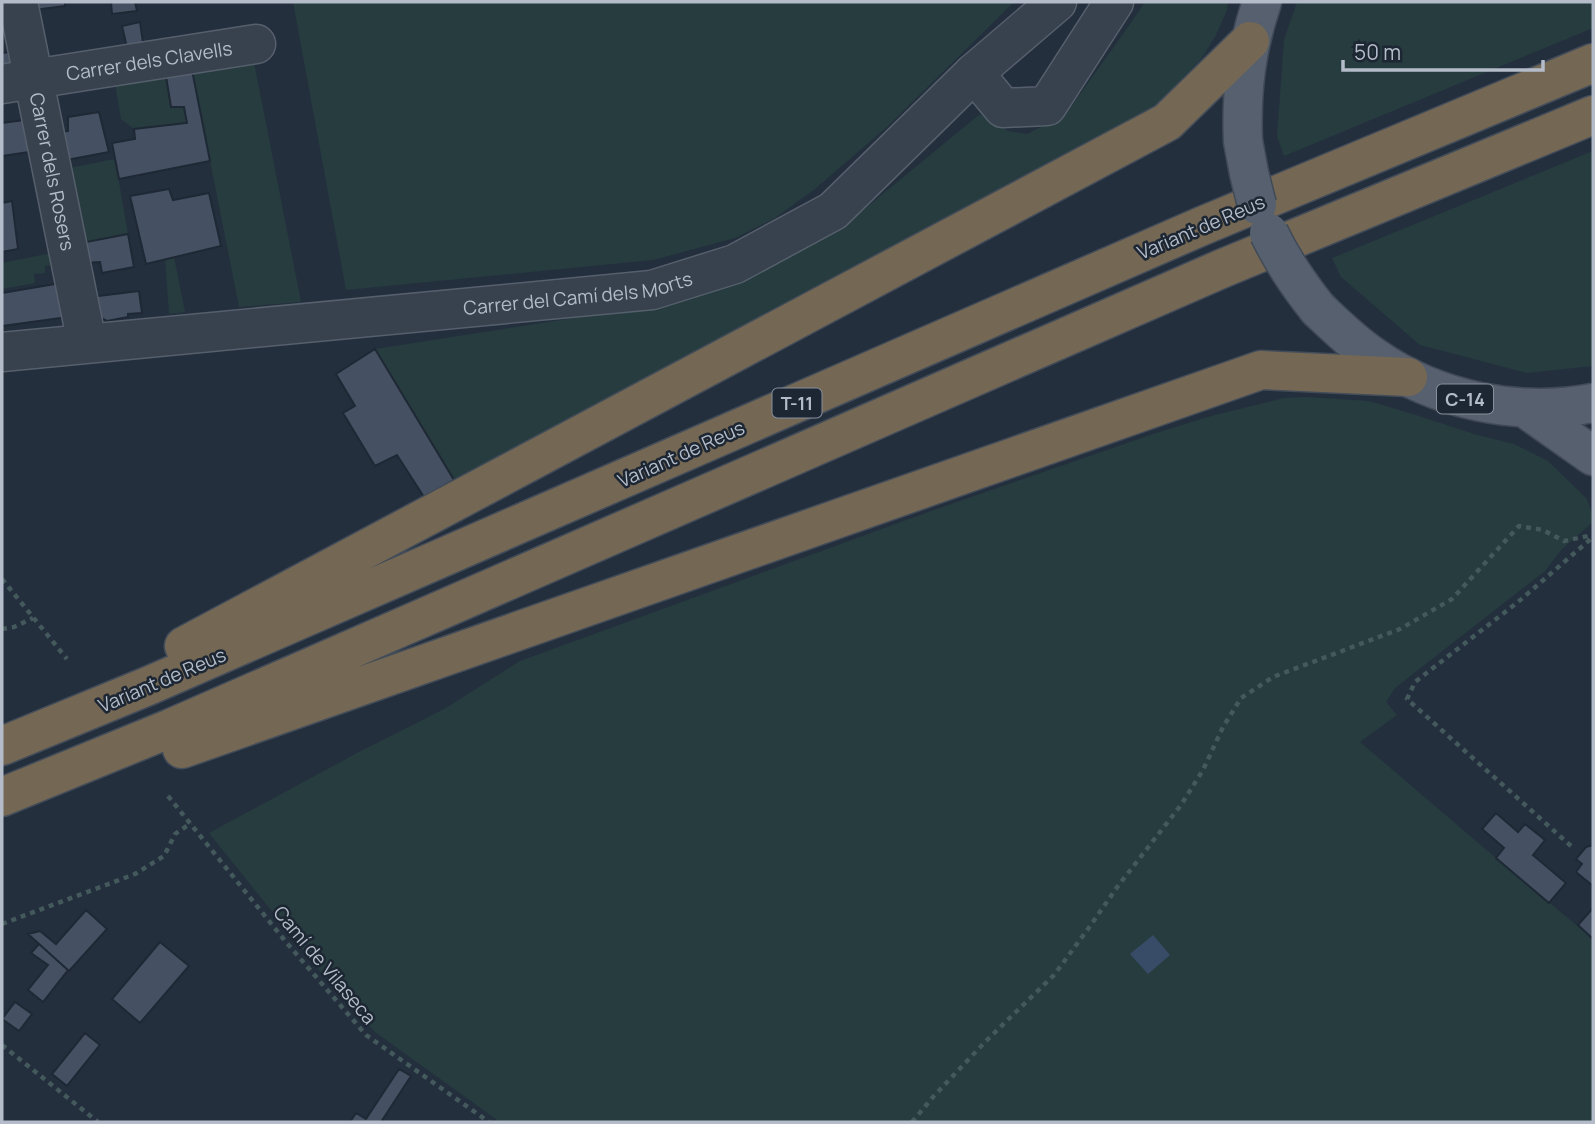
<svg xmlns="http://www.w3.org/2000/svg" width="1595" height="1124" viewBox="0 0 1595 1124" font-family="Manrope,sans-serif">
<rect width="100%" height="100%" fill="#242f3e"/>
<path fill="#263c3f" d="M 293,2 L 1014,2 L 888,126 L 815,189 L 775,218 L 735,238 L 653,260 L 346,290 Z
M 1145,2 L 1228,2 L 1227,10 L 1216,35 L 1202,58 L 1167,94 L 1166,105 L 454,480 L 375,349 L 657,305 L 817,240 L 862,211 L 980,114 L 1008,131 L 1027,134 L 1049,123 L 1068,111 L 1128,27 Z
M 1297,2 L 1593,2 L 1593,28 L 1284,156 L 1277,136 L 1284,40 Z
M 253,57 L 301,302 L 239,307 L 191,65 Z
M 165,70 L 171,107 L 184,107 L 187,123 L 134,129 L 121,119 L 114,79 Z
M 1593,151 L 1593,366 L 1527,373 L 1420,345 L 1341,277 L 1332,258 Z
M 115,159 L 128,234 L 81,243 L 64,169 Z
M 56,252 L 57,264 L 45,266 L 45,273 L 34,274 L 35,283 L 2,289 L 2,263 Z
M 174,257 L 185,312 L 169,314 L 165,259 Z
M 1307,397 L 1369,401 L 1413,414 L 1474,434 L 1514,444 L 1548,461 L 1587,499 L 1593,516 L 1593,522 L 1562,549 L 1545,571 L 1395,688 L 1386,702 L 1397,715 L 1360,742 L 1496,858 L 1593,939 L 1593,1122 L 500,1122 L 375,1032 L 332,986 L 209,833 L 357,753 L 446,708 L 520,661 L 931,511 L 1153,434 L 1211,416 L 1284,398 Z"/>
<path fill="#394c67" d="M 1153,935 L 1170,955 L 1148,974 L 1130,954 Z"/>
<path fill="#455162" stroke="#1f2835" stroke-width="2" d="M 33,2 L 65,2 L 65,6 L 34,10 Z
M 111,2 L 135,2 L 137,11 L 112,14 Z
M 140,22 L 144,49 L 128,52 L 122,26 Z
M 17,51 L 19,61 L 2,75 L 2,53 Z
M 191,65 L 210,161 L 119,179 L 112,143 L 135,139 L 134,129 L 187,123 L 184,107 L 171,107 L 165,70 Z
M 99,112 L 109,152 L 61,161 L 56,133 L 68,131 L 68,117 Z
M 32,119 L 36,151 L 2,156 L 2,123 Z
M 169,189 L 173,200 L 209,193 L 221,246 L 146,264 L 130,196 Z
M 12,201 L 18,249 L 2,252 L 2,203 Z
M 128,234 L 134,267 L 102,273 L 100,262 L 84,263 L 81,243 Z
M 61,283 L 68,317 L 2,326 L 2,293 Z
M 139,291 L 142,313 L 128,314 L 128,317 L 107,321 L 91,313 L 90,297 Z
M 375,349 L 454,480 L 424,497 L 397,455 L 375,466 L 343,413 L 355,406 L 336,374 Z
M 1496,813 L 1518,832 L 1525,824 L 1545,840 L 1533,855 L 1566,883 L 1549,903 L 1496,858 L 1504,848 L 1482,829 Z
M 1593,845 L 1593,886 L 1576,872 L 1582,864 L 1576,859 L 1586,847 Z
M 1593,908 L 1593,939 L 1578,925 Z
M 86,910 L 107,929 L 69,971 L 28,934 L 40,931 L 56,944 Z
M 160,942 L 189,966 L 140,1023 L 112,999 Z
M 39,944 L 68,970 L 43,1002 L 28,990 L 48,965 L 31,953 Z
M 15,1002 L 32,1014 L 19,1031 L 2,1019 Z
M 85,1033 L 100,1045 L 67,1086 L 52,1074 Z
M 399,1069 L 411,1076 L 381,1122 L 350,1122 L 356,1113 L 366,1119 Z"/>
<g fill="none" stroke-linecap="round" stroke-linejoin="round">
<g stroke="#565f6c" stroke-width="41">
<g id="minor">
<path id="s1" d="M 18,2 L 87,343"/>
<path d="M 974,73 L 1003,108 L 1047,106 L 1114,2"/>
<path id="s2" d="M 2,84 L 256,44"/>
<path id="s3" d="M 2,352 L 652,290 L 735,264 L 833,211 L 974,73 L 1057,2"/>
</g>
</g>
<g stroke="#414a57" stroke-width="41">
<path id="major" d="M 1243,141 C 1241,91 1246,49 1262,2
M 1318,309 C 1336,326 1353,343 1374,357 C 1437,401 1519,417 1593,403
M 1525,408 L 1593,456"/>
</g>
<g stroke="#434c59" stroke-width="41">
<path id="highway" d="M 184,646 L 1167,122 L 1250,41
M 2,746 L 148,686 L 1202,226 L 1593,63
M 182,749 L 1261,370 L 1408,377
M 2,797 L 171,728 L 1221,269 L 1593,115"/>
</g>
<path stroke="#44595c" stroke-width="4.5" stroke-dasharray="5 5" stroke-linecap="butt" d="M 2,579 L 67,659
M 2,629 L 14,627 L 33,618
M 168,796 L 286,942 L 366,1035 L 489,1122
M 1571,846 L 1407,699 L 1415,682 L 1518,602 L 1593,537
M 2,924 L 135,874 L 164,856 L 175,834 L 191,823
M 2,1045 L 98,1122
M 912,1122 L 933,1097 L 985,1042 L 1054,975 L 1088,929 L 1118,886 L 1181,805 L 1203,770 L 1223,727 L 1241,698 L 1273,677 L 1400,629 L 1452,599 L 1519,526 L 1543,530 L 1564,541 L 1593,535"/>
<use href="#minor" stroke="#38414e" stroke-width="38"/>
<use href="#major" stroke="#56606e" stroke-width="38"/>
<use href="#highway" stroke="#746855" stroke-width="38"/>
<g stroke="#414a57" stroke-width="41" stroke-linecap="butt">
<path id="major-bridge" d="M 1243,141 L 1249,173 L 1257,205
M 1269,233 C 1282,260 1298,284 1318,309"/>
</g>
<use href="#major-bridge" stroke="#56606e" stroke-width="38"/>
</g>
<g text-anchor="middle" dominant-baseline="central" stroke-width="5" stroke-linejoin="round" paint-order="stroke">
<g fill="#1d2633" stroke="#878f9c" stroke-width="2">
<rect x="1437" y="384.5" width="56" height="29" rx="5"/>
<rect x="772.5" y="388.5" width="49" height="29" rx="5"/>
</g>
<g font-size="18" font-weight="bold" fill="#b4bcc9">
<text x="1465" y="399">C-14</text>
<text x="797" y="403">T-11</text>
</g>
<g font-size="19" fill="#b4bcc9" stroke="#1d2633">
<text stroke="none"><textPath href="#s2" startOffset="149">Carrer dels Clavells</textPath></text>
<text stroke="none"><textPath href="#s1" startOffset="173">Carrer dels Rosers</textPath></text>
<text transform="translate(1201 227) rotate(-23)">Variant de Reus</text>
<text stroke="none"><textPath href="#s3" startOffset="579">Carrer del Camí dels Morts</textPath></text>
<text transform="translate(681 454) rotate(-24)">Variant de Reus</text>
<text transform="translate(162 680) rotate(-23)">Variant de Reus</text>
<text transform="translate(325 965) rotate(50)">Camí de Vilaseca</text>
</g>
</g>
<rect width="1595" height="1124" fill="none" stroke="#b4bcc9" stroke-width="7"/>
<path d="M1343 60v10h200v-10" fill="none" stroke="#b4bcc9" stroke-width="3.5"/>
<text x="1354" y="60" font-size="21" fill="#b4bcc9" stroke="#1d2633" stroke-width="5" paint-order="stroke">50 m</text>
</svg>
